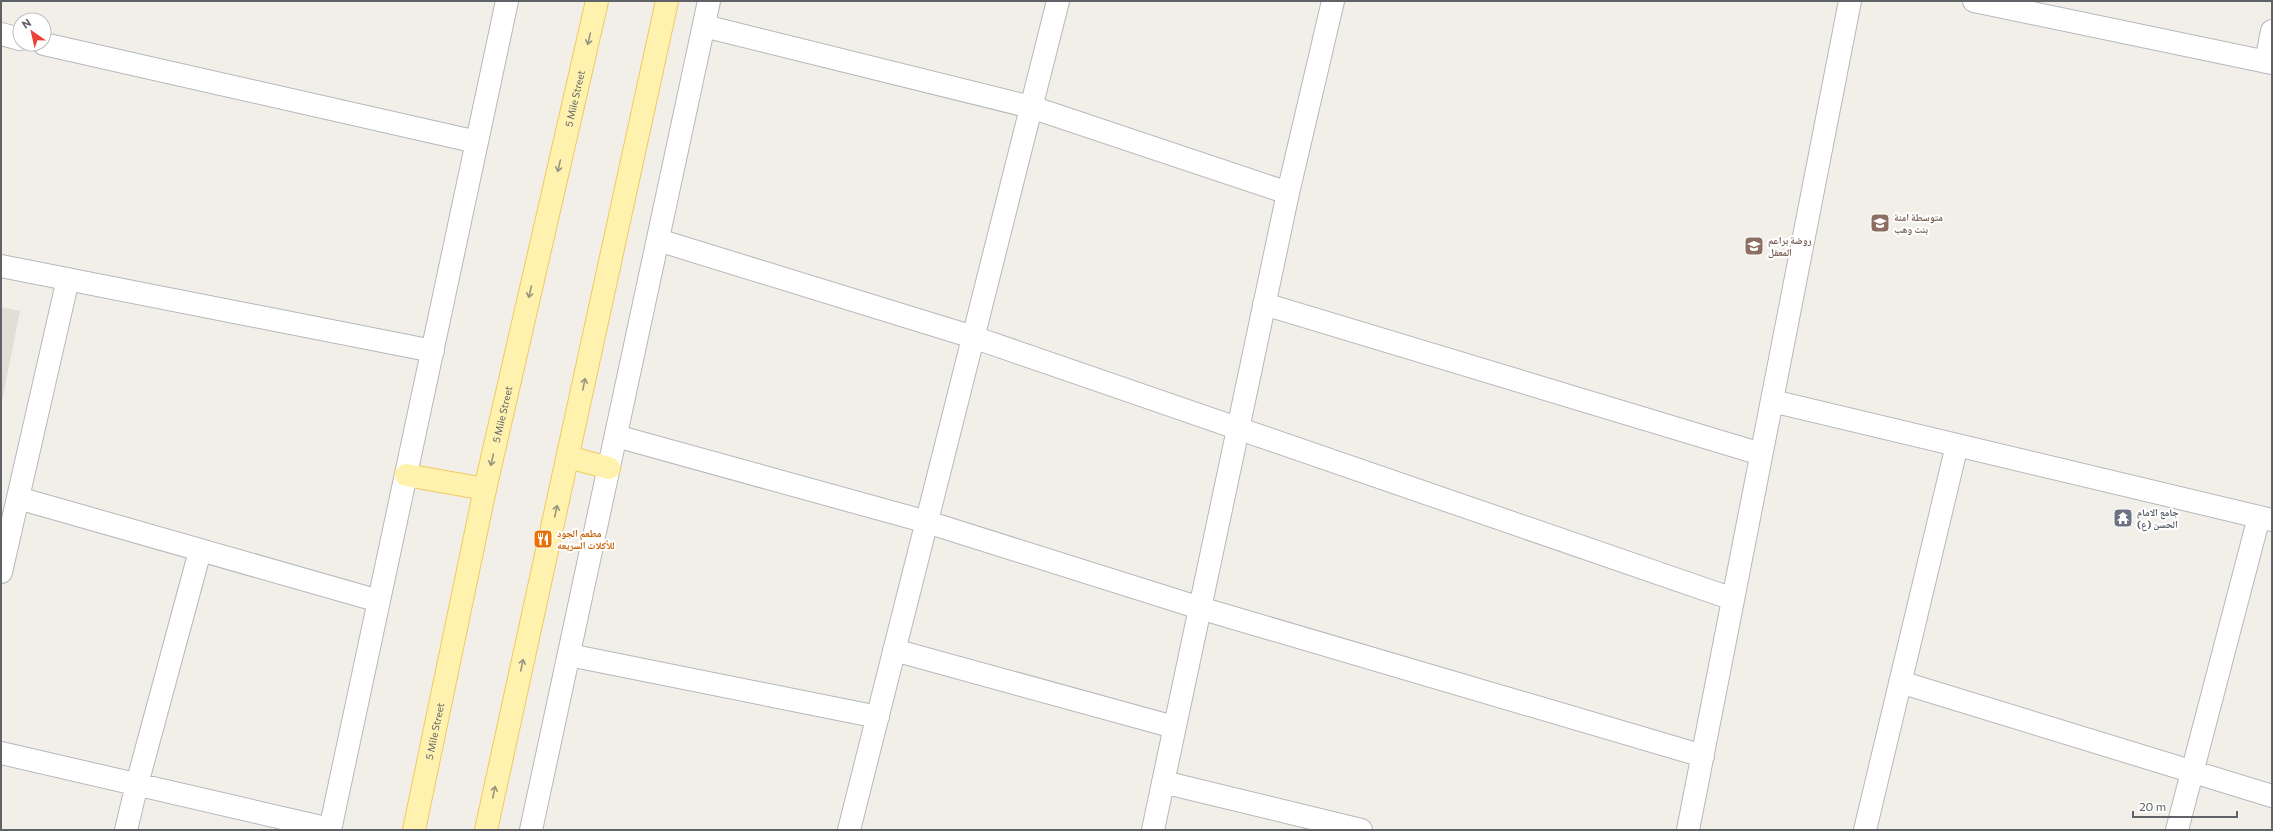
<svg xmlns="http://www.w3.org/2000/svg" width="2273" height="831" viewBox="0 0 2273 831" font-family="Commissioner,'Noto Naskh Arabic',sans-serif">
<rect width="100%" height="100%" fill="#f1efe8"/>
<path fill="#e1ded6" d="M 1,307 L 20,311 L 1,406 Z"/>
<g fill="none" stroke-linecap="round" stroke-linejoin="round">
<g stroke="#b5b8bc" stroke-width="24">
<path id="minor" d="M 1974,1 L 2272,63
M 704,26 L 1031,107 L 1288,193
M 1,34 L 20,39
M 44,44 L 477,142
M 2266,62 L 2272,31
M 658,240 L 973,337 L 1733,599
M 1,266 L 433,351
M 1264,304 L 1761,454
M 1772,401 L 2272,520
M 616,436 L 927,522 L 1200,608 L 1703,756
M 18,498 L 379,601
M 1,572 L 68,279
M 894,650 L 1174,727
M 569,655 L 878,717
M 1900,682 L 2272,796
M 1,753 L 330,829
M 1163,782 L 1361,830
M 126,830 L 137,784 L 200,551
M 330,830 L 507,1
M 531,830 L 709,1
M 849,830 L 1058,1
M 1153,830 L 1288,193 L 1333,1
M 1688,830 L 1850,1
M 1865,830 L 1957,445
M 2177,830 L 2259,517"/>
</g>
<g stroke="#f2c960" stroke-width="24">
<g id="major">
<path d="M 568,457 L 609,468"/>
<path d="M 406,475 L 485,489"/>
<path id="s1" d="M 414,830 L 485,489 L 597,1"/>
<path d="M 486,830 L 667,1"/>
</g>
</g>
<use href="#minor" stroke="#fff" stroke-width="22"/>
<use href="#major" stroke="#fff2af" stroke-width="22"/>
</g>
<defs><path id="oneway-shaft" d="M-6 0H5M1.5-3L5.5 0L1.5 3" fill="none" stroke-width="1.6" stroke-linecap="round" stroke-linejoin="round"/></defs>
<g stroke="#979581">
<use href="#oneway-shaft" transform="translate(589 39) rotate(103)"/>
<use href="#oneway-shaft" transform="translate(559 166) rotate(103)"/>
<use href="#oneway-shaft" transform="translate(530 292) rotate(103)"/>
<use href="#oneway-shaft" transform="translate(584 384) rotate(-78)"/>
<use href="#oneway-shaft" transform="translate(492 460) rotate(103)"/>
<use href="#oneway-shaft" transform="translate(556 511) rotate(-78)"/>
<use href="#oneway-shaft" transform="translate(522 665) rotate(-78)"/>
<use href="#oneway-shaft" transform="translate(494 792) rotate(-78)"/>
</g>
<defs>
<g id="school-square" transform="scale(1)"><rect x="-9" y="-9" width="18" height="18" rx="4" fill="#8d6e63" stroke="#fff"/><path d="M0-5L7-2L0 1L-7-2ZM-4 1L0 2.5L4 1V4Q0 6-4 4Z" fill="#fff"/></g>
<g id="temple-square" transform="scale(1)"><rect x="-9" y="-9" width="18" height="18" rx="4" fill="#6b7280" stroke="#fff"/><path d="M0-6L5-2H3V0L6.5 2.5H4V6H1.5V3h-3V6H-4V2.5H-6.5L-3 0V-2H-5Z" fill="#fff"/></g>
<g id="restaurant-square" transform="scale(1)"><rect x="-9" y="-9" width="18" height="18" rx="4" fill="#e8710a" stroke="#fff"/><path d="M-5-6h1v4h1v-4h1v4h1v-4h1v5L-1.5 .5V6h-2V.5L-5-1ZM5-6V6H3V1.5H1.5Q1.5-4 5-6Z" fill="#fff"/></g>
</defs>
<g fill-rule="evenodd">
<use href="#school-square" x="1880" y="223"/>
<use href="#school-square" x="1754" y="246"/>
<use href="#temple-square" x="2123" y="518"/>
<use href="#restaurant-square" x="543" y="539"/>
</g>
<g text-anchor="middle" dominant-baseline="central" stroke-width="4" stroke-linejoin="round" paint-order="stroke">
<g font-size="10" fill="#5f6368" stroke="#fff">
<text stroke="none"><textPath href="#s1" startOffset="749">5 Mile Street</textPath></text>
<text stroke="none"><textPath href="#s1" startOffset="425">5 Mile Street</textPath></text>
<text stroke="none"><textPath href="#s1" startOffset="101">5 Mile Street</textPath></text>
</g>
<g font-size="10" font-weight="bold" fill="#785e54" stroke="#fff" text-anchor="start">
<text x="1894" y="217">متوسطة امنة<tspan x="1894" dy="12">بنت وهب</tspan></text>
<text x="1768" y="240">روضة براعم<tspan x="1768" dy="12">المعقل</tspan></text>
</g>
<g font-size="10" font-weight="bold" fill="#5b616d" stroke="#fff" text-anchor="start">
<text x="2137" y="512">جامع الامام<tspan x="2137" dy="12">الحسن (ع)</tspan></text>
</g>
<g font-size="10" font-weight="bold" fill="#c56008" stroke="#fff" text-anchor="start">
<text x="557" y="533">مطعم الجود<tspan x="557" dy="12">للأكلات السريعه</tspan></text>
</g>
</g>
<rect width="2273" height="831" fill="none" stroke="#5f6368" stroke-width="4"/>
<g transform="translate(32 32) rotate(326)"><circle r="19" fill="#ffffff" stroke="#bfc1c3"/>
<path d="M0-3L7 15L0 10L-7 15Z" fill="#ea4335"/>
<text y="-6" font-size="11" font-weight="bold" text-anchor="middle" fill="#5f6368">N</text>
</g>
<path d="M2133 811v6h104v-6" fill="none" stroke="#5f6368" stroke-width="2"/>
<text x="2139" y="811" font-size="12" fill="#5f6368" stroke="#ffffff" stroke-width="3" paint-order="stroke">20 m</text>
</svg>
